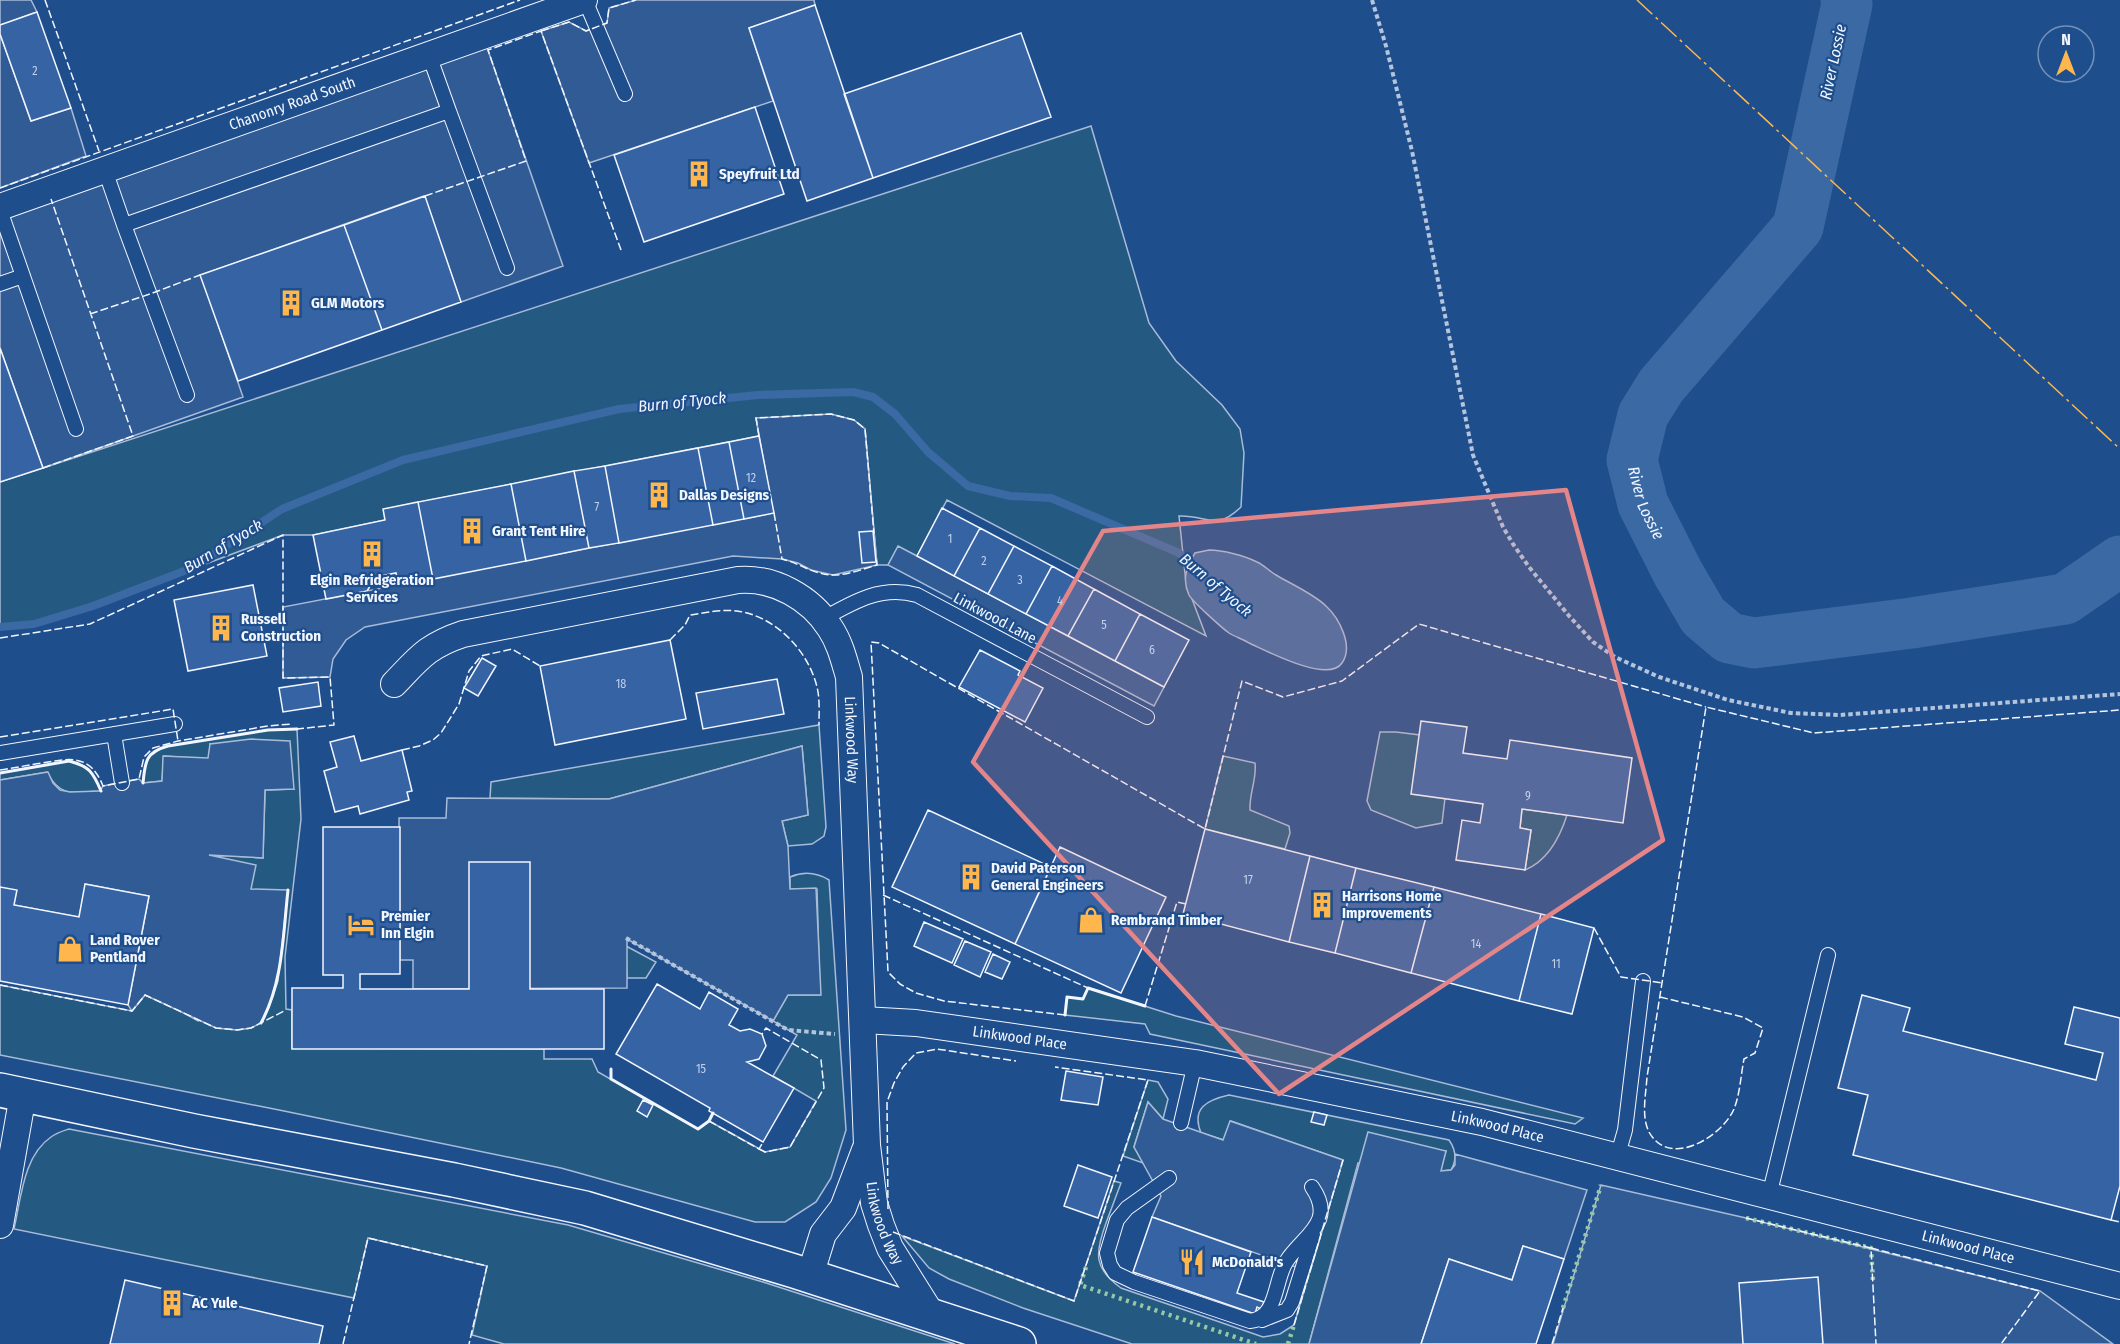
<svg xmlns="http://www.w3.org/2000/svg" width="2120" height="1344" viewBox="0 0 2120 1344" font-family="'Fira Sans Condensed',sans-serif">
<rect width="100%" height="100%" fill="#1f4e8c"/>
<path fill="#245a82" stroke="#a8bbd7" stroke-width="1.5" d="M 1091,126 L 1149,323 L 1176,361 L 1222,405 L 1240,429 L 1244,453 L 1241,507 C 1215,532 1208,515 1179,516 L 1186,583 L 1206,636 L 947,500 L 917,556 L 898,547 L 888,565 L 877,565 L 865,429 L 756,418 L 759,436 L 384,509 L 385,520 L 313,535 L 283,535 L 93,606 L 34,624 L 0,627 L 0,482 Z
M 819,725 L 826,827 L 824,836 L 812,844 L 788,846 L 782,821 L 808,815 L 802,746 L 609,799 L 490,798 L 491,782 Z
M 297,729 L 301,819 L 285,957 L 286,1009 L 292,1010 L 292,1048 L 544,1049 L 544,1059 L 592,1059 L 598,1072 L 698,1129 L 709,1121 L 765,1152 L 790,1147 L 816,1101 L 773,1076 L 797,1035 L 773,1021 L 788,995 L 820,995 L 817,889 L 790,889 L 790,877 C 804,871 816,872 829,880 L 846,1130 L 831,1178 L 816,1202 L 785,1222 L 755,1222 L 561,1168 L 284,1111 L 0,1055 L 0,985 L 132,1011 L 145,995 L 175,1008 L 198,1021 L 251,889 L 202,854 L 263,858 L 265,790 L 293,789 L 210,744 L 209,759 L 164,756 L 162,781 L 143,783 C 145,761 146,752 168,746 L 268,730 Z
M 1380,732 L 1396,732 L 1420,735 L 1445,798 L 1442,823 L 1416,828 L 1371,810 L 1367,801 Z
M 1223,756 L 1255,763 C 1257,779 1249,794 1250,810 L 1289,826 L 1290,833 L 1285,849 L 1205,829 Z
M 69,761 C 89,766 93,772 101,791 C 75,792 61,799 47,772 L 0,780 L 0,773 Z
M 1522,809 L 1567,815 C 1560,837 1547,861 1525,870 L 1531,830 L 1520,828 Z
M 626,946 L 656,962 L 646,978 L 627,978 Z
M 1088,988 L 1176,1016 L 1583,1118 L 1575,1124 L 1150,1034 L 1145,1024 L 1065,1015 L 1067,997 L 1083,999 Z
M 1148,1080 L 1158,1082 L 1168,1099 L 1163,1119 L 1148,1102 L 1134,1147 L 1143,1163 L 1123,1156 Z
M 1229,1095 L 1449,1140 C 1456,1150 1457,1160 1451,1170 L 1440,1171 L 1446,1151 L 1358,1163 L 1309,1344 L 1132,1344 L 1023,1308 L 949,1279 L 929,1268 L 902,1236 L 1074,1301 L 1114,1181 L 1121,1183 C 1116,1196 1111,1210 1106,1223 C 1095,1253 1093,1268 1121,1288 L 1263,1337 L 1280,1334 L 1294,1325 L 1343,1160 L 1231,1121 L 1224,1140 L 1201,1133 C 1191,1108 1207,1100 1229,1095 Z
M 69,1129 L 568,1225 L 763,1282 L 955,1344 L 504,1344 L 472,1335 L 487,1266 L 368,1238 L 354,1298 L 14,1229 C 21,1199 23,1156 51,1137 C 56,1133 63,1131 69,1129 Z"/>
<path fill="#305b95" stroke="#a8bbd7" stroke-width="1.5" d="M 0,0 L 31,0 L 37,12 L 0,25 Z
M 636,0 L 814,0 L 815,5 L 749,28 L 773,101 L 589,163 L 541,31 L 569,22 L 586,31 L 607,23 L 609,8 Z
M 0,34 L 31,121 L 71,108 L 86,156 L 0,188 Z
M 483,36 L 563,266 L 461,302 L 424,196 L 201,275 L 243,397 L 43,468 L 0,348 L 0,216 Z
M 831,414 L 854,420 L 865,429 L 877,565 L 833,575 L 811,570 L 798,563 L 782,559 L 733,556 L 365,627 L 346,640 L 333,659 L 330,677 L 283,678 L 283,607 L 773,513 L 756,418 Z
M 898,546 L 1164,687 L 1154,706 L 888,565 Z
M 251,739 L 290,741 L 294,789 L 265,790 L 263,858 L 209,855 L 256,865 L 251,889 L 288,890 L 278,981 L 268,1010 L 261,1023 L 251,1028 L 237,1030 L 216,1028 L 145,995 L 132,1011 L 128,1005 L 149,896 L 86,884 L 79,917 L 14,905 L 0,887 L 0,780 L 48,772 L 53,783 L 60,790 L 70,792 L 100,791 L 103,786 L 139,779 L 143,783 L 162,781 L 163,756 L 208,758 L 210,744 Z
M 802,746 L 808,815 L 782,821 L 788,846 L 790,889 L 816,888 L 821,995 L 788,995 L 773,1021 L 627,939 L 627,988 L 413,989 L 413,960 L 400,960 L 399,818 L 446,818 L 447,798 L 609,799 Z
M 1148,1102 L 1163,1119 L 1223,1140 L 1230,1121 L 1343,1160 L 1310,1272 L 1152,1217 L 1161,1196 L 1134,1147 Z
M 1368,1132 L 1446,1151 L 1441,1171 L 1451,1170 L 1455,1165 L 1455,1154 L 1587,1190 L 1564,1259 L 1523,1246 L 1512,1280 L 1449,1259 L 1421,1344 L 1309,1344 Z
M 1601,1185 L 1746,1218 L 2040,1291 L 2113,1344 L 1553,1344 Z"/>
<path fill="#3b69a3" stroke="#a8bbd7" stroke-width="1.5" d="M 1209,550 C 1223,550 1245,556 1257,562 C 1264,565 1269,571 1276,575 C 1291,584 1314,594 1326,606 C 1339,618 1354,646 1342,663 C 1328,684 1265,650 1249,643 C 1243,639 1235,637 1229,633 C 1222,628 1192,601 1189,595 C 1182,580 1186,567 1195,553 Z"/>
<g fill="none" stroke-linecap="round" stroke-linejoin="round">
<path stroke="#3b69a3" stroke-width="8" d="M 0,627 L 34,624 L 93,606 L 192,568 L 282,509 L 403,460 L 619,409 L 758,395 L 853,392 L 873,397 L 895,414 L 928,452 L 968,486 L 1010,496 L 1051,498 L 1179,553 L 1198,569"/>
<path stroke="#3b69a3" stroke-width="51" id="s1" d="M 1846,0 L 1847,4 L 1798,227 L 1661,386 L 1643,415 L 1632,460 L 1643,504 L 1678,573 L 1703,616 L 1729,638 L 1754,643 L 1912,623 L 2065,599 L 2120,561"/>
</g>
<path fill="#3563a3" stroke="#f2f6ff" stroke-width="1.5" d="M 815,5 L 873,178 L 807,201 L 749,28 Z
M 37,12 L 71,108 L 31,121 L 0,34 L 0,25 Z
M 1021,33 L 1051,117 L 873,178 L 844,94 Z
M 755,107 L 784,194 L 644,242 L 614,155 Z
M 425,196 L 461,302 L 382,330 L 344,225 Z
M 344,225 L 382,330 L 238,381 L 200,275 Z
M 0,348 L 43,468 L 0,482 Z
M 759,436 L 774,513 L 744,519 L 729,442 Z
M 729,442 L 744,519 L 713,525 L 698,448 Z
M 698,448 L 713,525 L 619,543 L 605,466 Z
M 605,466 L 619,543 L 589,548 L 574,471 Z
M 574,471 L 589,548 L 526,561 L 511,484 Z
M 511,484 L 526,561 L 433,579 L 418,502 Z
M 418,502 L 433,579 L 399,585 L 396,573 L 376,577 L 367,591 L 326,599 L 313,535 L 385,520 L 383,509 Z
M 942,508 L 980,528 L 954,576 L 917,556 Z
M 980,528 L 1014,546 L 988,594 L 954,576 Z
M 873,531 L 876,562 L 862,563 L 859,532 Z
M 1014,546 L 1052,566 L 1026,614 L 988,594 Z
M 1052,566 L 1094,589 L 1068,636 L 1026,614 Z
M 253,585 L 267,656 L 188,671 L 174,600 Z
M 1094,589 L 1140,614 L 1115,661 L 1068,636 Z
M 1140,614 L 1189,640 L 1164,687 L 1115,661 Z
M 670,640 L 686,719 L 555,745 L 540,666 Z
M 980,650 L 1020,671 L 1018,675 L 1043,688 L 1025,722 L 959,687 Z
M 482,658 L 496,666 L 478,696 L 464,688 Z
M 777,679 L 784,714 L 703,729 L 696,693 Z
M 318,682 L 321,706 L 283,712 L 279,688 Z
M 1421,721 L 1467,727 L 1463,753 L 1507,759 L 1510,740 L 1632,758 L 1623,823 L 1522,809 L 1520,828 L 1531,830 L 1525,870 L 1456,860 L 1462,820 L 1480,823 L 1483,804 L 1411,794 Z
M 354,736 L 361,761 L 402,750 L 412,791 L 407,792 L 409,800 L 360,814 L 358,806 L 335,812 L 324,771 L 337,767 L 330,742 Z
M 928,810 L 1051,867 L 1015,944 L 892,887 Z
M 323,827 L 400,827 L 400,974 L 360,974 L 360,989 L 469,989 L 469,862 L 530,862 L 530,989 L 604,989 L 604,1049 L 292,1049 L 292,988 L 343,988 L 343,975 L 323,975 Z
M 1205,829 L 1310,856 L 1289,942 L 1183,914 Z
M 1060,847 L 1166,897 L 1121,993 L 1015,944 Z
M 1310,856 L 1356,868 L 1335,953 L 1289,942 Z
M 1356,868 L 1434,887 L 1411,973 L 1335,953 Z
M 85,884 L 149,896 L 128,1005 L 0,981 L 0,887 L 17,890 L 14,905 L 79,917 Z
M 1434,887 L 1541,914 L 1519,1001 L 1411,973 Z
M 1541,914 L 1594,928 L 1572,1014 L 1519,1001 Z
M 924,922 L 963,939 L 952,963 L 914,946 Z
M 965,941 L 991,952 L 980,977 L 954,965 Z
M 993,954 L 1010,962 L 1002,979 L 985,972 Z
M 657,984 L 700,1009 L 709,992 L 738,1009 L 729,1025 L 740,1031 L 750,1029 L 762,1034 L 766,1046 L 759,1059 L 747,1062 L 794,1088 L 763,1142 L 709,1111 L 710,1108 L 616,1054 Z
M 1862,995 L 1910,1008 L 1903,1031 L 2096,1080 L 2103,1053 L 2065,1044 L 2074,1007 L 2120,1018 L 2120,1186 L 2111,1220 L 1853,1155 L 1868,1095 L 1838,1088 Z
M 1066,1071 L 1103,1077 L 1098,1105 L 1061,1100 Z
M 643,1100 L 653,1105 L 647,1117 L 637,1111 Z
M 1314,1112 L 1327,1115 L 1324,1125 L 1311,1122 Z
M 1078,1165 L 1112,1177 L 1098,1218 L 1064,1206 Z
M 1152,1217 L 1251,1252 L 1237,1293 L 1264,1302 L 1261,1309 L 1257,1307 L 1255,1314 L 1133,1272 Z
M 1523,1246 L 1564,1259 L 1536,1344 L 1421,1344 L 1449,1259 L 1512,1280 Z
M 1818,1277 L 1823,1344 L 1743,1344 L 1739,1283 Z
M 125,1280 L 323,1326 L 319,1344 L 110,1344 Z"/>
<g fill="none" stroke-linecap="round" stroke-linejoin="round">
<g stroke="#f2f6ff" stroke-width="16">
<path id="lane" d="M 585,0 L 625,94
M 449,111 L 507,268
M 105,170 L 124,225 L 449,111 L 429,55
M 0,210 L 76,429
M 124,225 L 187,395
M 0,284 L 23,276
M 823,619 C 853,602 881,585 917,595 L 1147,717
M 114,734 L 122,783
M 0,753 L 175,724
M 1181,1123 L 1195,1063
M 1617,1158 L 1625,1130 L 1643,981
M 1169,1178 L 1127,1208 L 1117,1220 L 1107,1253 L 1110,1265 L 1115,1273 L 1134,1282 L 1250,1321 C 1278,1318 1274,1281 1286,1262 C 1302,1236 1337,1223 1312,1187
M 1769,1196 L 1828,955
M 1262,1320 L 1287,1310 L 1292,1302 L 1313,1235"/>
</g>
<g stroke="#f2f6ff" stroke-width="28">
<g id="street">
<path id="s2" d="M 0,207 L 584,0"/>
<path id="s3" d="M 394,684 C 419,658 427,646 463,634 L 738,580 C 774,577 811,598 830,628 C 840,643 844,660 849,677 L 867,1145 L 874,1203 L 881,1225 L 890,1248 L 932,1315"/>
<path id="s4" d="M 863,1020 L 916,1023 L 1195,1063 L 1482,1122 L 2120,1286"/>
<path d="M 0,1225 L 23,1095"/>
<path d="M 810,1276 L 823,1234 L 843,1208 L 865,1150"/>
</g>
</g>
<g stroke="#f2f6ff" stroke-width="36">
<path id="highway" d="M 0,1090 L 194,1131 L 454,1180 L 585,1208 L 794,1271 L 1019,1344"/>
</g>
<path stroke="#b3c4dc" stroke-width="4" stroke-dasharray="4.5 3" stroke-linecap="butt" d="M 1372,0 L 1386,46 L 1412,151 L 1473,455 L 1503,527 L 1513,544 L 1529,567 L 1570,617 L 1593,642 L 1615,657 L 1659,677 L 1728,700 L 1791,713 L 1840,715 L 2120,694
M 626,938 L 788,1030 L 835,1034"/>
<use href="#lane" stroke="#1f4e8c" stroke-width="14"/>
<use href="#street" stroke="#1f4e8c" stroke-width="26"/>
<use href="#highway" stroke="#1f4e8c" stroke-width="33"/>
<path stroke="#97c8a6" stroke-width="4.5" stroke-dasharray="3 4.5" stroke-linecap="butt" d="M 1746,1218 L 1871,1248 L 1873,1281
M 1086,1267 L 1080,1285 L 1256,1344
M 1563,1308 L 1601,1185
M 1288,1344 L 1294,1325"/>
<path stroke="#f2f6ff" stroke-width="1.5" stroke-dasharray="8 3" stroke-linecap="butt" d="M 45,0 L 99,151
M 541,31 L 569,22 L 586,31 L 607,23 L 609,8 L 636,0
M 0,188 L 520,0
M 425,196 L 526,161 L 488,50 L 541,31 L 621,250
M 90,314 L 150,294 L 200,275
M 759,436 L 756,418 L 831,414 L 854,420 L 865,429 L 874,534
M 43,468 L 133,436 L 51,199
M 774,513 L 782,559 C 799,563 813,574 831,575 C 845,576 863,569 877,565 L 876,558
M 0,638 L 90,624 L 283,535 L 283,678 L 330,677 L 334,725 L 297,729
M 670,640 L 685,625 L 690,615 C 705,613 721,609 737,611 C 775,616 808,650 817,687 C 820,699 819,713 819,725
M 0,737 L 173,709 L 178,741
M 402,750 L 419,746 L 433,740 L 441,733 L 459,704 L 469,671 L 481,656 L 512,649 L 540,666
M 0,770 C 14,768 28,765 42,763 C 71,758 90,754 103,786 L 139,779 L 144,757 L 153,748 L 178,741 L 268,726 L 292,724
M 883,895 L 1088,988
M 1594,928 L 1621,977 L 1663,983
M 0,985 L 132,1011 L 145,995 L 216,1028 L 237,1030 L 251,1028 L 286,1010
M 1660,997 L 1743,1017 L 1763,1028 L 1755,1053 L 1744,1059 C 1741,1074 1740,1094 1734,1109 C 1722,1137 1669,1169 1649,1132 C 1641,1116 1646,1094 1647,1077 L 1706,707 L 1814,733 L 2120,710
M 1145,1006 L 1177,902 L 1186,904
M 1065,1015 L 944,1001 L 916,993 L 900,984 L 888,972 L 871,642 L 879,643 L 1205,829 L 1242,681 L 1283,697 L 1342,681 L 1419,624 L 1706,707
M 709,1121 L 759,1149 L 763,1142
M 759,1149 L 765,1152 L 790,1147 L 824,1088 L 821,1060 L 766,1028 L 762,1034
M 888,1209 L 887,1102 L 894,1083 L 903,1067 L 916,1053 L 937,1049 L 1016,1061
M 1746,1218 L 1871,1248 L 1876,1344
M 2111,1220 L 2120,1222
M 893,1232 L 1074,1301 L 1148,1080 L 1055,1067
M 1871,1248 L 2040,1291 L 2001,1344
M 1294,1325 L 1343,1160
M 343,1344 L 368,1238 L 487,1266 L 469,1344
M 1552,1344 L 1563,1308"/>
<path stroke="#f2f6ff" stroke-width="3" d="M 0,773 L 69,761 C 89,766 93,772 101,791
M 143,783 C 145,761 146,752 168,746 L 268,730 L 297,729
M 1065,1015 L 1067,997 L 1083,999 L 1088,988 L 1145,1006
M 261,1023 C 283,983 283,935 288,890
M 611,1069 L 611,1079 L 698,1129 L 709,1121 L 713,1113"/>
<path stroke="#ffb74d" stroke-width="1.5" stroke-dasharray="21 4.5 3 4.5" stroke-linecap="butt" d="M 1637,0 L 2120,449"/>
</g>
<path fill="#e38589" fill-opacity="0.2" stroke="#e38589" stroke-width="4.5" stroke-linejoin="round" d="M 1566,490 L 1663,840 L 1279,1094 L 973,762 L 1103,531 Z"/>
<defs>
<g id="building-bare" transform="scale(2.07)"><path d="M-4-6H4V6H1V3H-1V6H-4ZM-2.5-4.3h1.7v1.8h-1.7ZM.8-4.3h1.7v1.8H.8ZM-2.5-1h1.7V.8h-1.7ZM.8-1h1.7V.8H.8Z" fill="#ffb74d" stroke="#1f4e8c" stroke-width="2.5" paint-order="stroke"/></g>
<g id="shop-bare" transform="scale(2.07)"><path d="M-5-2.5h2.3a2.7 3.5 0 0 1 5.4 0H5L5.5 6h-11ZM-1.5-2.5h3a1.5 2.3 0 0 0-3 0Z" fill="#ffb74d" stroke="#1f4e8c" stroke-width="2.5" paint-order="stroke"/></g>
<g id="hotel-bare" transform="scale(2.07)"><path d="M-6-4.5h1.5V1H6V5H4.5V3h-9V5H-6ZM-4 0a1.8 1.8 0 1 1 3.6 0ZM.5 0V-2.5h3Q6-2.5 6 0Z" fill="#ffb74d" stroke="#1f4e8c" stroke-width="2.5" paint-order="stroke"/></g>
<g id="restaurant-bare" transform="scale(2.07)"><path d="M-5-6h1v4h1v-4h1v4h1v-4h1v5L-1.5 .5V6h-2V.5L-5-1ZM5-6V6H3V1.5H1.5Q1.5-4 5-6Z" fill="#ffb74d" stroke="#1f4e8c" stroke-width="2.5" paint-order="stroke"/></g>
</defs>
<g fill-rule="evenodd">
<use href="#building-bare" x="699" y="174"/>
<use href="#building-bare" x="291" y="303"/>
<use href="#building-bare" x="659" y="495"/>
<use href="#building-bare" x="472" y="531"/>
<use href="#building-bare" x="372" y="554"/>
<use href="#building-bare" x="221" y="628"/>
<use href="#building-bare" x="971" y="877"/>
<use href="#building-bare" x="1322" y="905"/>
<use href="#shop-bare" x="1091" y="920"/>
<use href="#hotel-bare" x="361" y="925"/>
<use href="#shop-bare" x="70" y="949"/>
<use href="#restaurant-bare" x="1192" y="1262"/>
<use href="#building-bare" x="172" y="1303"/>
</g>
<g text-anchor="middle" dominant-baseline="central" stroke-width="4.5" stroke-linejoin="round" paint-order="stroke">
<g font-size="12" fill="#c3d1e8">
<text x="35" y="71">2</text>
<text x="751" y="478">12</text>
<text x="597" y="507">7</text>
<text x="950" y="539">1</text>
<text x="984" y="561">2</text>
<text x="1020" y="580">3</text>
<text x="1060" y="601">4</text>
<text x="1104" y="625">5</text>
<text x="1152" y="650">6</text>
<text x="621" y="684">18</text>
<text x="1528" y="796">9</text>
<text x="1248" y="880">17</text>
<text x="1476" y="944">14</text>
<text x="1556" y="964">11</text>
<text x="701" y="1069">15</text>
</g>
<g font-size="15" fill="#f2f6ff" stroke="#1f4e8c">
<text stroke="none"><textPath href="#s2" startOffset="310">Chanonry Road South</textPath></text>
<text transform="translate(995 618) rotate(28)">Linkwood Lane</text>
<text stroke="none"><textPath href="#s3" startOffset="591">Linkwood Way</textPath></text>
<text stroke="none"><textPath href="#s4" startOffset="158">Linkwood Place</textPath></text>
<text stroke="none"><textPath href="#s4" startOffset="644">Linkwood Place</textPath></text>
<text stroke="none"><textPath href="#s3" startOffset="1077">Linkwood Way</textPath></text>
<text stroke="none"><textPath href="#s4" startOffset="1130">Linkwood Place</textPath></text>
</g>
<g font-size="15" font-weight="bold" fill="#f2f6ff" stroke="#1f4e8c" text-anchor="start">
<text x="719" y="174">Speyfruit Ltd</text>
<text x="311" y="303">GLM Motors</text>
<text x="679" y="495">Dallas Designs</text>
<text x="492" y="531">Grant Tent Hire</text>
<text x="372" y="580" text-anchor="middle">Elgin Refridgeration<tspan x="372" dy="17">Services</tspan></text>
<text x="241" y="619">Russell<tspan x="241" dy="17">Construction</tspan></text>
<text x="991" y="868">David Paterson<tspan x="991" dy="17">General Engineers</tspan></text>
<text x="1342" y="896">Harrisons Home<tspan x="1342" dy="17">Improvements</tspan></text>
<text x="381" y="916">Premier<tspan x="381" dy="17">Inn Elgin</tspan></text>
<text x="1111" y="920">Rembrand Timber</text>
<text x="90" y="940">Land Rover<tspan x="90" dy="17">Pentland</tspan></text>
<text x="1212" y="1262">McDonald's</text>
<text x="192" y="1303">AC Yule</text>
</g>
<g font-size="16" font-style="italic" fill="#f2f6ff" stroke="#1f4e8c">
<text transform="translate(1833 62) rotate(-78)">River Lossie</text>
<text transform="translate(682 402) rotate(-6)">Burn of Tyock</text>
<text stroke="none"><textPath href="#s1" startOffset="568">River Lossie</textPath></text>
<text transform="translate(223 546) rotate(-31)">Burn of Tyock</text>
<text transform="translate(1216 585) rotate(40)">Burn of Tyock</text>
</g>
</g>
<g transform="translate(2066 54)"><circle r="28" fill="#1f4e8c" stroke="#7391ba" stroke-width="1.5"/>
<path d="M0-4.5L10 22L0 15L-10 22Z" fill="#ffb74d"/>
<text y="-9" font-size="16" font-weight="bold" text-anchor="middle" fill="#f2f6ff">N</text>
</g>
</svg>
